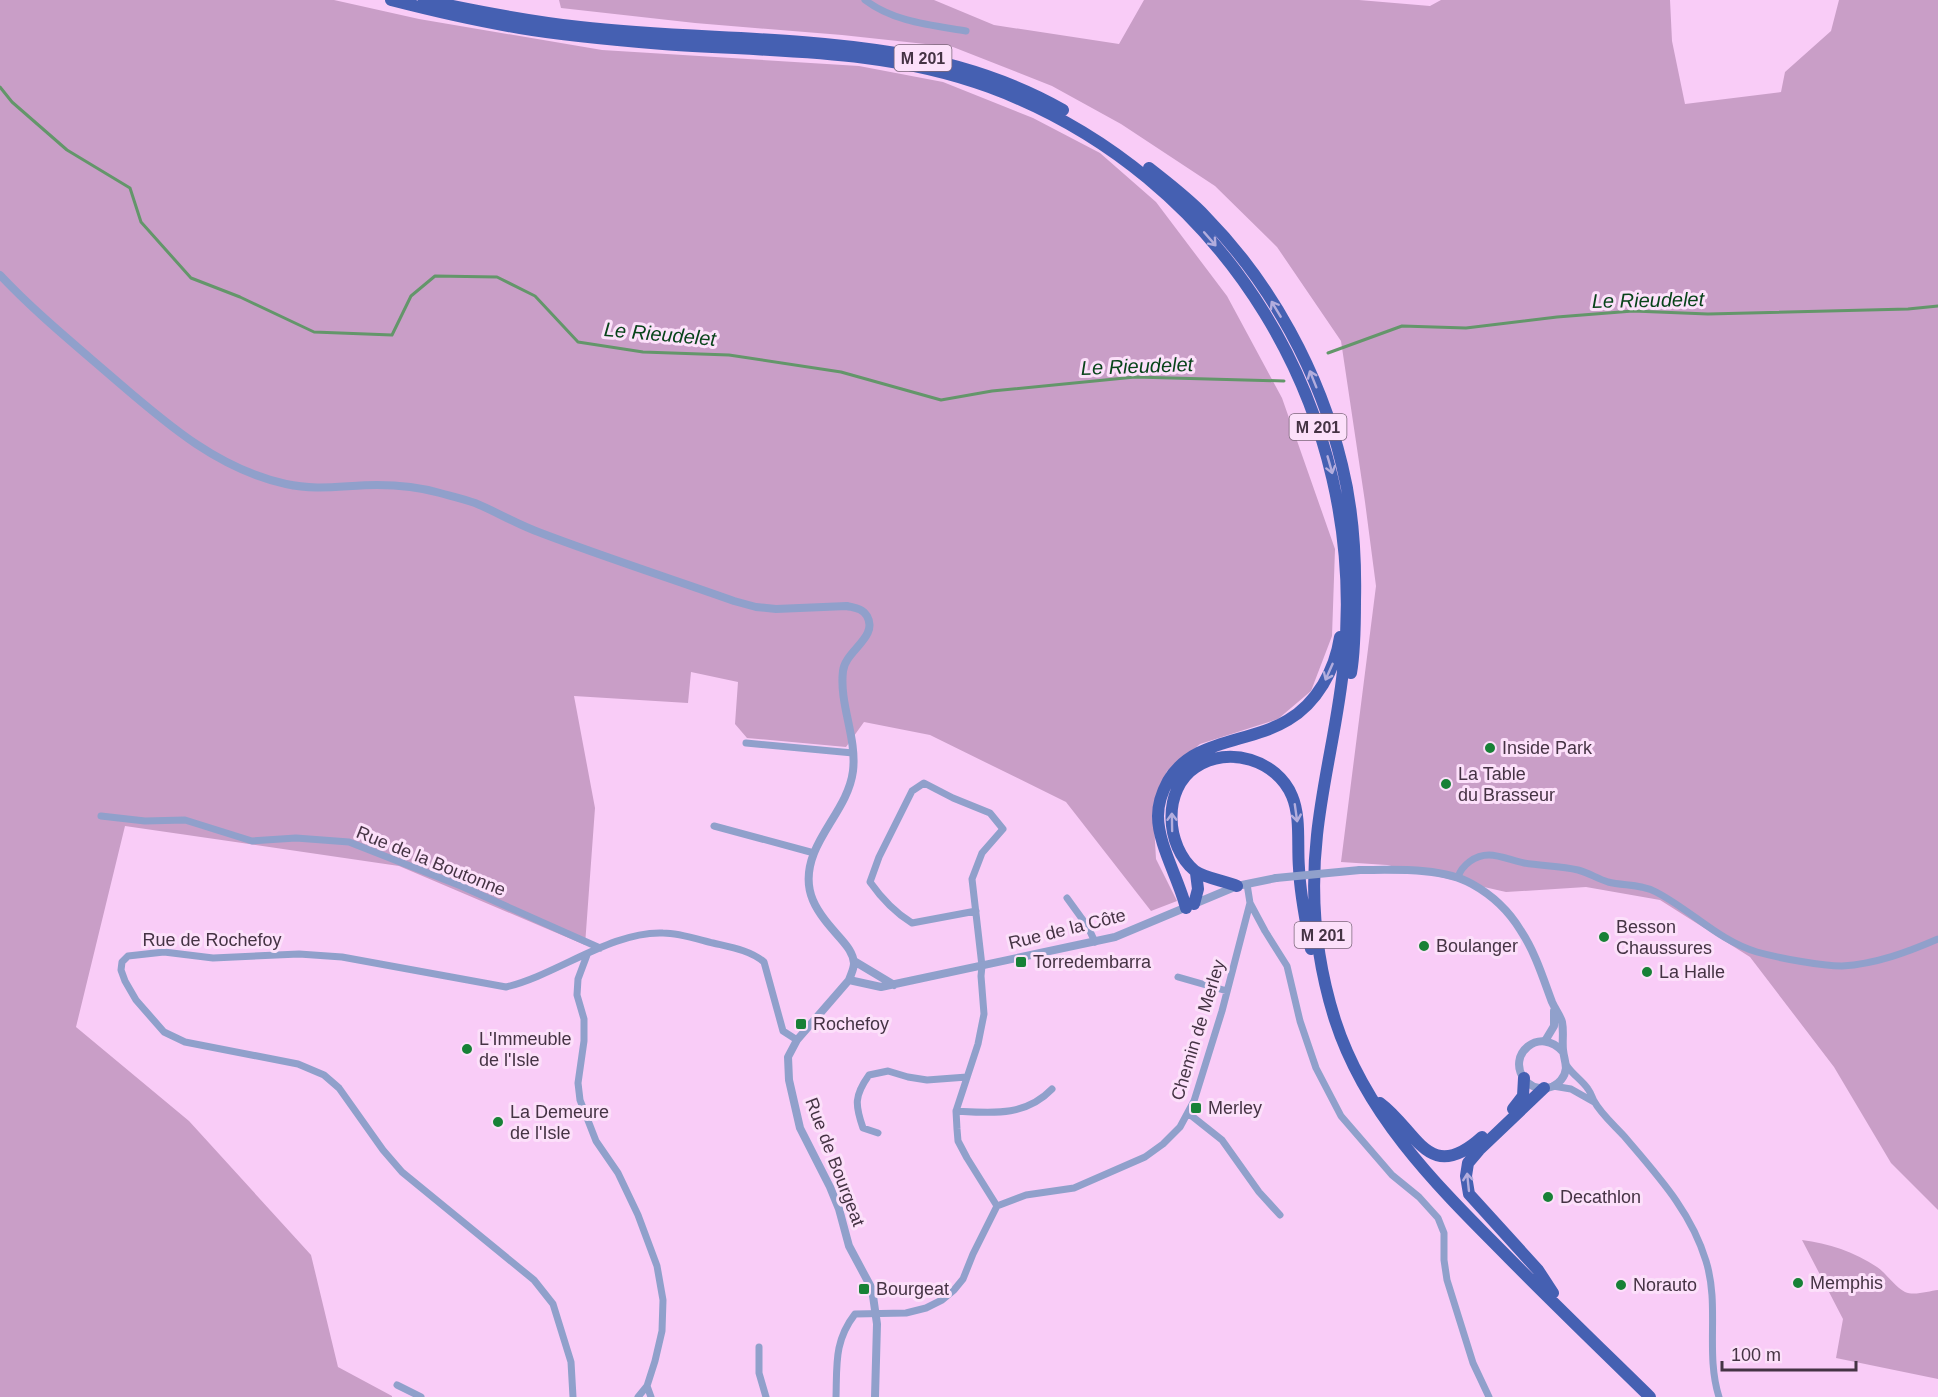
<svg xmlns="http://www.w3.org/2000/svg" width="1938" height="1397" viewBox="0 0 1938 1397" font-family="Arial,sans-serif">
<rect width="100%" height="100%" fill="#f9ccf7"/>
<path fill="#c99ec7" d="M 0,0 L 334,0 L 419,19 L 602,50 L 859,66 L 943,82 L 1033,118 L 1100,153 L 1156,202 L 1227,296 L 1282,398 L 1335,549 L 1332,636 L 1311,691 L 1278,719 L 1200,744 L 1167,771 L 1153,807 L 1156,859 L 1177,901 L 1151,911 L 1066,802 L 930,735 L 864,722 L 846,747 L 747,738 L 735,724 L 738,682 L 691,672 L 688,703 L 574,696 L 595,808 L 585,945 L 399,866 L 125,826 L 76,1027 L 189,1121 L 311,1255 L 338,1367 L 392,1396 L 392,1397 L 0,1397 Z
M 559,0 L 934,0 L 994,25 L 1119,44 L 1144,0 L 1359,0 L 1430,6 L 1441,0 L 1670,0 L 1672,41 L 1685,104 L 1781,92 L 1785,72 L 1831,31 L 1839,0 L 1938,0 L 1938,1210 L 1891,1163 L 1834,1067 L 1750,957 L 1660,900 L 1586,887 L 1506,892 L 1387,865 L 1341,862 L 1376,586 L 1365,502 L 1341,341 L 1277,247 L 1215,186 L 1121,124 L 1052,86 L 953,47 L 842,35 L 695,23 L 561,8 Z
M 1802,1240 C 1828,1243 1855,1252 1877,1267 C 1887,1274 1895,1287 1905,1292 C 1914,1296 1929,1291 1938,1290 L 1938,1379 L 1836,1358 L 1843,1319 Z"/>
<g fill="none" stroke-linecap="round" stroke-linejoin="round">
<path stroke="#63966a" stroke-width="3" d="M 0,87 L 12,102 L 67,150 L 130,188 L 141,222 L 191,278 L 240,297 L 314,332 L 392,335 L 411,296 L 435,276 L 497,277 L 535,296 L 578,342 L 643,352 L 729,355 L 841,372 L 941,400 L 992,391 L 1135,377 L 1284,381
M 1328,353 L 1402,326 L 1466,328 L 1557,317 L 1633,311 L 1708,314 L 1908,309 L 1938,306"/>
<path stroke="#90a0cb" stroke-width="7" d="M 865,0 C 894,22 930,25 966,31
M 746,743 L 853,753
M 101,816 L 145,821 L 185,820 L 252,841 L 296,838 L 349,842 L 461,886 L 600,948
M 714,826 L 814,853
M 1458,877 C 1462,865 1475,855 1489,855 C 1500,855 1513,861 1524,863 C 1542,866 1561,866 1578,870 C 1589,873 1598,879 1608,882 C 1624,886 1641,884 1656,892 C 1691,910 1719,941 1757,952 C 1779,958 1821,966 1842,966 C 1876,964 1908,952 1938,939
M 1067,898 L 1088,927 L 1095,942
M 1250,903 L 1265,931 L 1287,966 L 1300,1021 L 1316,1068 L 1341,1116 L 1392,1175 L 1419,1197 L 1438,1218 L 1444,1233 L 1444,1260 L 1447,1280 L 1473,1363 L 1489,1397
M 976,911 L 912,923 C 894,912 882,899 870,882 L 879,857 L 912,791 L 924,783 L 953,798 L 990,813 L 1003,829 L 982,853 L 972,879 L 982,966 L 981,976 L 984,1014 L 978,1044 L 956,1111 L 957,1129 L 958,1141 L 967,1158 L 997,1206
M 587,955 L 578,979 L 577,995 L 584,1019 L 584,1041 L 578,1083 L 580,1100 L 596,1141 L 618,1173 L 638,1215 L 657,1266 L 663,1300 L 662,1331 L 655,1361 L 647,1386 L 638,1397
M 1178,977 L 1227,991
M 1567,1066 C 1573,1075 1582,1080 1588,1089 C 1591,1093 1592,1097 1594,1101 C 1601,1114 1614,1125 1624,1136 C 1657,1175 1691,1211 1706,1261 C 1720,1306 1705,1353 1719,1397
M 1553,1086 L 1571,1089 L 1594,1102
M 956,1111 C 992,1113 1025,1117 1052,1089
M 1188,1113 L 1222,1140 L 1259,1192 L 1280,1215
M 878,1133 L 863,1128 C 855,1105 854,1096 869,1075 L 888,1071 L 908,1077 L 927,1080 L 967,1077
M 759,1347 L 759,1373 L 766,1397
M 397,1385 L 421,1397
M 647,1386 L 651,1397
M 573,1397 L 571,1362 L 553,1304 L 534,1280 L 402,1172 L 383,1150 L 339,1088 L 324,1075 L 298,1064 L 185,1042 L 164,1032 L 136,1000 L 125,981 L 121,970 L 122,962 L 128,956 L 164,952 L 213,958 L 299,954 L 342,957 L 506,987 C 557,975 611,931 663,933 C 679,933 697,939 713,943 C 730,947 750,950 764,962 L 783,1031 L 797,1040
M 836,1397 C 837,1365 834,1341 855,1314 L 906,1313 L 926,1308 L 942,1300 L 954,1290 L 963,1279 L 973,1254 L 997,1206 L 1026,1195 L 1074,1188 L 1145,1157 L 1163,1144 L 1180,1127 L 1194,1101 L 1222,1011 L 1250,903 L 1247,884"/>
<path stroke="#90a0cb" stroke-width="8" d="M 0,275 C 32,309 68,339 104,370 C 159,417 213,468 286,484 C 317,491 346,485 377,485 C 398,485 419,487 440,493 C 451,496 464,499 475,503 C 497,512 518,525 541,533 C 604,557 669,578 734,601 L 756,607 L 776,609 L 847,606 C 855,608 862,608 867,616 C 879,637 845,651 843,671 C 839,704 857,737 853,771 C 849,802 825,825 814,853 C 799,891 817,912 841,939 C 847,946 853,953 854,963 C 854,969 851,974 849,980 L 797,1040 L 788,1057 L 789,1080 L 800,1128 L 830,1187 L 839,1209 L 849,1246 L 872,1289 L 877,1324 L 875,1397
M 1360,870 C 1393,870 1442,867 1472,884 C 1492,895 1509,911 1521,931 C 1535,952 1543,978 1552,1002 C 1555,1009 1560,1015 1562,1022 C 1564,1032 1562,1040 1563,1050 C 1564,1061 1570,1069 1561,1080 C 1552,1091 1534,1091 1525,1080 C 1505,1055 1540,1025 1563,1052
M 854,961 L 894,985
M 849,980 L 881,987 L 1115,937 L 1237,886 L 1276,878
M 1545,1041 L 1554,1026 L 1554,1011"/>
<path stroke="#4560b2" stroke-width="12" d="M 391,0 C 434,11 477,21 520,28 C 567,36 615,40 663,44 C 772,52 885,48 989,87 C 1225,174 1369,411 1344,661 C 1339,719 1323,777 1317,835 C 1310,897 1316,960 1335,1020 C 1365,1113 1433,1182 1501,1250 C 1550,1300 1600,1348 1650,1397
M 424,0 C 475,11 527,21 580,27 C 742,46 916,26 1063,110
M 1149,168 C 1168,183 1188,198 1205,216 C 1271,283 1320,373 1342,465 C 1353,509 1356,555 1355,601 C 1355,625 1355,650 1351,673
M 1237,886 C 1226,881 1204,878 1195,871 C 1165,846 1162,789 1196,767 C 1228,745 1277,760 1292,796 C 1301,817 1297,845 1299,868 C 1300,895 1306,923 1311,949
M 1194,904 L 1198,889 L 1196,873
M 1186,908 C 1179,879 1158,845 1158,816 C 1158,804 1162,792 1168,781 C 1193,738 1249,744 1288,720 C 1317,703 1335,670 1340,637
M 1544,1088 L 1479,1150 L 1468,1163 L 1466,1176 L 1469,1194 L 1538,1270 L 1553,1293
M 1380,1103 C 1417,1130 1428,1186 1482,1137
M 1513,1109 L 1523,1096 L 1524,1078"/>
<path stroke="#90a0cb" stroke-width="8" d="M 1276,878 L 1360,870"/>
</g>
<defs><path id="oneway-shaft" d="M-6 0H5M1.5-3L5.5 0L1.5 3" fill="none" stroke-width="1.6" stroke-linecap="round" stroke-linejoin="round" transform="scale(1.5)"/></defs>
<g stroke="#b3addd">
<use href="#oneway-shaft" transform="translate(1210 239) rotate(49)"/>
<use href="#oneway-shaft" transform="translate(1276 309) rotate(-121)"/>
<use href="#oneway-shaft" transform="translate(1313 379) rotate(-112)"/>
<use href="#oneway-shaft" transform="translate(1330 465) rotate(74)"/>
<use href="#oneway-shaft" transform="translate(1329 672) rotate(114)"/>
<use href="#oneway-shaft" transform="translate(1296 813) rotate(82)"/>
<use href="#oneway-shaft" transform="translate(1172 822) rotate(-91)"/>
<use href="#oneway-shaft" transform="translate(1468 1182) rotate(-96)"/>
</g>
<g fill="#178136" stroke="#fce0fa" stroke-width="2">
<circle cx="1490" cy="748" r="6"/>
<circle cx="1446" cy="784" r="6"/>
<circle cx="1604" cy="937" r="6"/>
<circle cx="1424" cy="946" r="6"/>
<rect x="1015" y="956" width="12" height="12" rx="3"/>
<circle cx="1647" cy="972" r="6"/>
<rect x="795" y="1018" width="12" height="12" rx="3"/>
<circle cx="467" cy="1049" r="6"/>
<rect x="1190" y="1102" width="12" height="12" rx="3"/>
<circle cx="498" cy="1122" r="6"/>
<circle cx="1548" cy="1197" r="6"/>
<circle cx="1798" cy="1283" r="6"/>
<circle cx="1621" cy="1285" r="6"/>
<rect x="858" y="1283" width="12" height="12" rx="3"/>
</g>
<g text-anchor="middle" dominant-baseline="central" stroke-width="6" stroke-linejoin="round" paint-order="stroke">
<g fill="#fce0fa" stroke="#7c677b" stroke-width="1.5">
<rect x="894.5" y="45" width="57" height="26" rx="4.5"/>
<rect x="1289.5" y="414" width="57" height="26" rx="4.5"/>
<rect x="1294.5" y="922" width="57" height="26" rx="4.5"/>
</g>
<g font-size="16" font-weight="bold" fill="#453344">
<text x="923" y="58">M 201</text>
<text x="1318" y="427">M 201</text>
<text x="1323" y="935">M 201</text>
</g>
<g font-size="18" fill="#453344" stroke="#fce0fa" text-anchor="start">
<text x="1502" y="748">Inside Park</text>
<text x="1458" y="774">La Table<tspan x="1458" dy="21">du Brasseur</tspan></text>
<text x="1616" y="927">Besson<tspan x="1616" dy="21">Chaussures</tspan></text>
<text x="1436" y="946">Boulanger</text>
<text x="1033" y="962">Torredembarra</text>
<text x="1659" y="972">La Halle</text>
<text x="813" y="1024">Rochefoy</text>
<text x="479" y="1039">L'Immeuble<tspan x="479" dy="21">de l'Isle</tspan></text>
<text x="1208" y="1108">Merley</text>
<text x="510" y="1112">La Demeure<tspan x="510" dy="21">de l'Isle</tspan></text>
<text x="1560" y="1197">Decathlon</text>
<text x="1810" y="1283">Memphis</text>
<text x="1633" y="1285">Norauto</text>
<text x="876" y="1289">Bourgeat</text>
</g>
<g font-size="18" fill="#453344" stroke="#fce0fa">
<text transform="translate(431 861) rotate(22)">Rue de la Boutonne</text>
<text transform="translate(1067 929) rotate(-14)">Rue de la Côte</text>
<text x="212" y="940">Rue de Rochefoy</text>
<text transform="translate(1198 1030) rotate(-73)">Chemin de Merley</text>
<text transform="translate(835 1162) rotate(69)">Rue de Bourgeat</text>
</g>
<g font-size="20" font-style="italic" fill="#08441a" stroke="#fce0fa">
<text transform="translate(1648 300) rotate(-1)">Le Rieudelet</text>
<text transform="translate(660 334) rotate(5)">Le Rieudelet</text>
<text transform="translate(1137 366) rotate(-2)">Le Rieudelet</text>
</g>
</g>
<path d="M1722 1361v9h134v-9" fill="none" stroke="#453344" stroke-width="3"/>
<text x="1731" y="1361" font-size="18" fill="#453344" stroke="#fce0fa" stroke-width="4.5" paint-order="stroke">100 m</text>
</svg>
